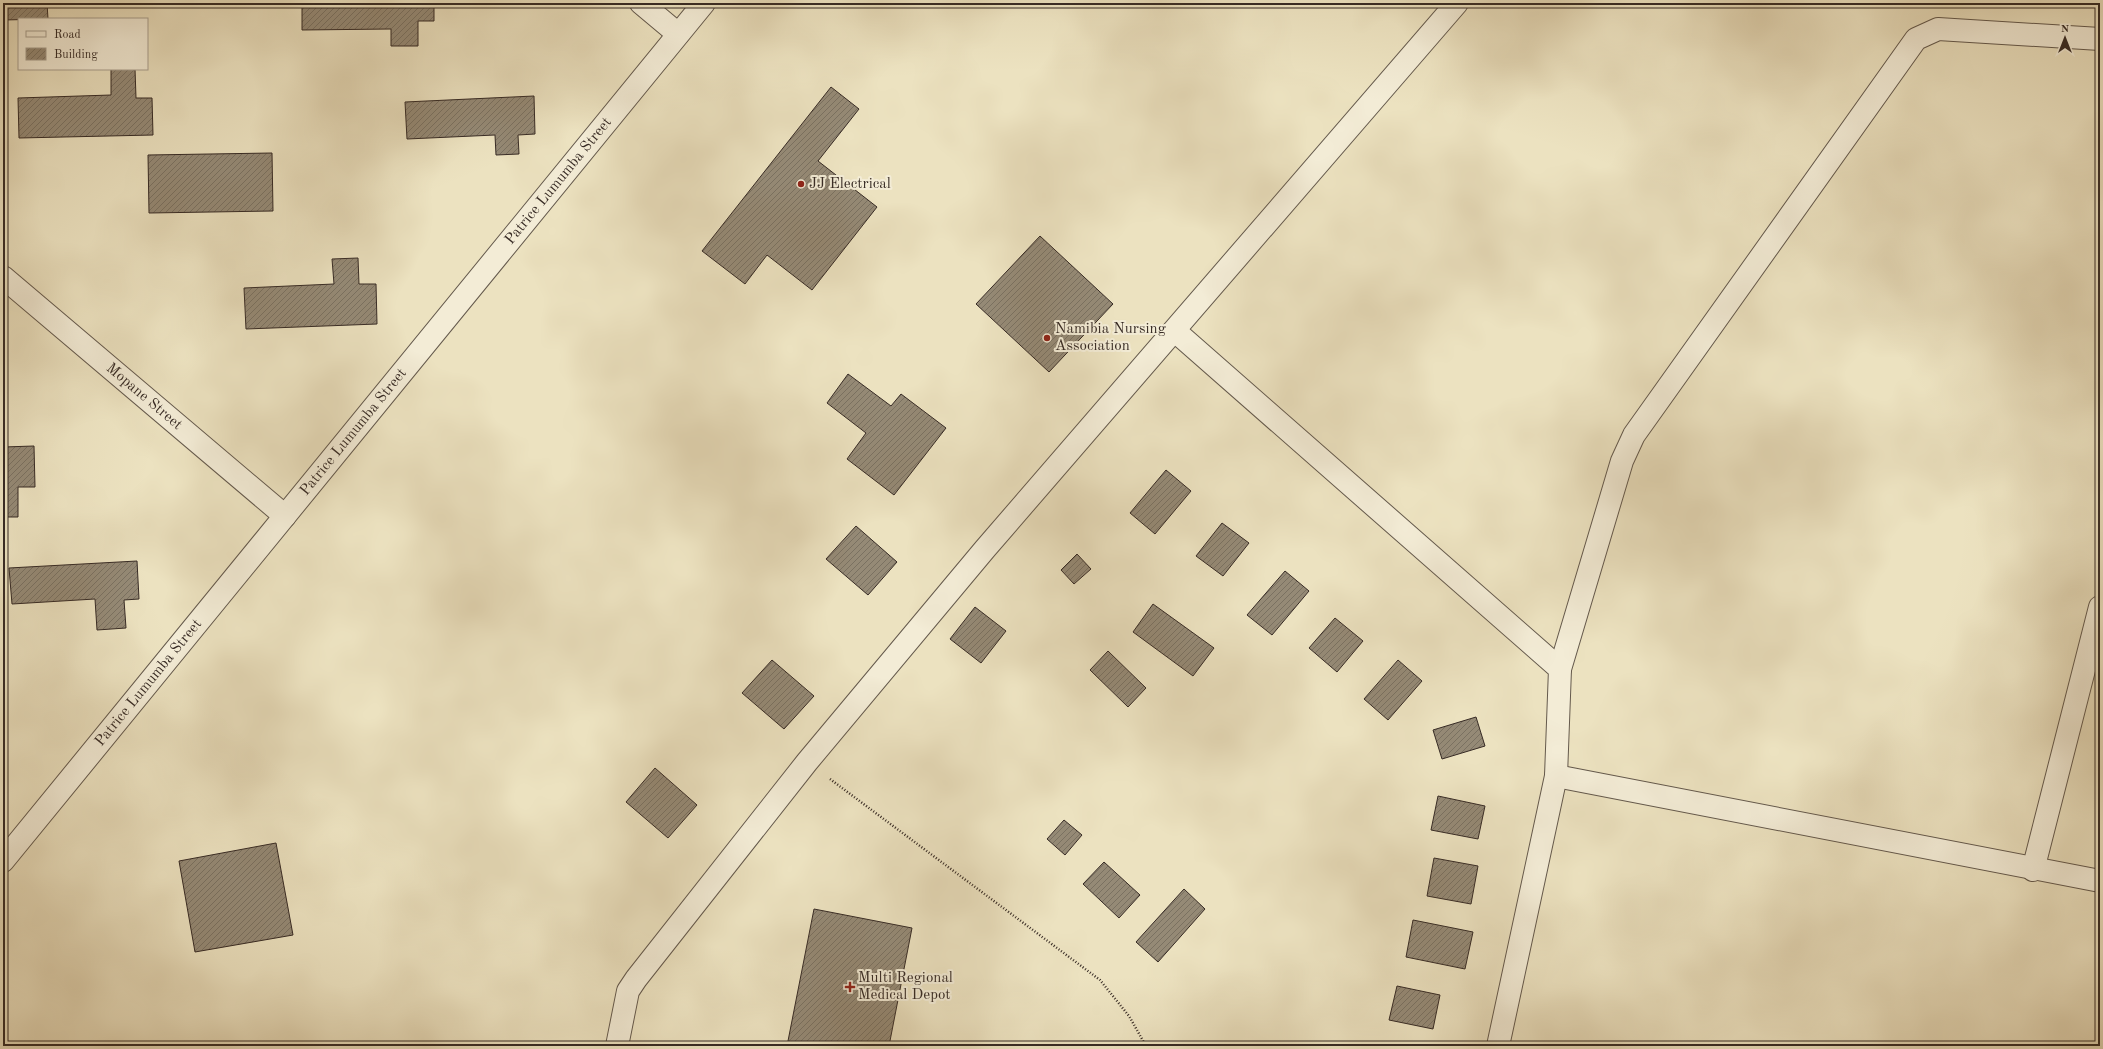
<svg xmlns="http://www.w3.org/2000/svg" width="2103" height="1049" viewBox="0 0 2103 1049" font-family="'Old Standard TT',serif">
<defs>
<pattern id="building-hatch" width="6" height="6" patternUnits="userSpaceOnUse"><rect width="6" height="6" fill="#958a76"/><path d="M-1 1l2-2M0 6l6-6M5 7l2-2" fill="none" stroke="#7a7161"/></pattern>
</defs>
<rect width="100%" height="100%" fill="#ece2c0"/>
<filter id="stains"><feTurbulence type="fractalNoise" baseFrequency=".005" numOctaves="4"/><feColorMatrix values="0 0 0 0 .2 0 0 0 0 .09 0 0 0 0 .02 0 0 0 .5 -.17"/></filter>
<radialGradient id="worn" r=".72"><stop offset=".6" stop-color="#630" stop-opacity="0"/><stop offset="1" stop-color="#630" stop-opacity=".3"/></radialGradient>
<path fill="url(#building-hatch)" stroke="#372b25" d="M 3,3 L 47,3 L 48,19 L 3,20 Z
M 302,3 L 434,3 L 434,21 L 418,21 L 418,46 L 391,46 L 391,29 L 302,30 Z
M 111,69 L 135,69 L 136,98 L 152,98 L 153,135 L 19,138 L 18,98 L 111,95 Z
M 831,87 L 859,109 L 818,161 L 877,207 L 812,290 L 767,255 L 745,284 L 702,251 Z
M 534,96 L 535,134 L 518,135 L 519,154 L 496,155 L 495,135 L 407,139 L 405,102 Z
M 272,153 L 273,211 L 149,213 L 148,155 Z
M 1040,236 L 1113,304 L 1049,372 L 976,304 Z
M 358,258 L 359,284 L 376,284 L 377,324 L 246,329 L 244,288 L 334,284 L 332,259 Z
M 848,374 L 891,406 L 901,394 L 946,428 L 894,495 L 847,459 L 866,433 L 827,403 Z
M 34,446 L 35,487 L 18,487 L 18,517 L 3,517 L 3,447 Z
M 1166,470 L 1191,491 L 1155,534 L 1130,513 Z
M 1222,523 L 1249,543 L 1223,576 L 1196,556 Z
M 856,526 L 897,562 L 868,595 L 826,559 Z
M 1077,554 L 1091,569 L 1074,584 L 1061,570 Z
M 137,561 L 139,599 L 124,600 L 126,628 L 97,630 L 95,599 L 12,604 L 9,568 Z
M 1285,571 L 1309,591 L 1272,635 L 1247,615 Z
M 1153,604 L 1214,648 L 1193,676 L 1133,632 Z
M 975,607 L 1006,631 L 981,663 L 950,639 Z
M 1335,618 L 1363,641 L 1337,672 L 1309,648 Z
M 1108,651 L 1146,688 L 1128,707 L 1090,670 Z
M 772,660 L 814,696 L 784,729 L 742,693 Z
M 1398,660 L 1422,681 L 1388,720 L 1364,699 Z
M 1476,717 L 1485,746 L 1442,759 L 1433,730 Z
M 655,768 L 697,805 L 668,838 L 626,802 Z
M 1438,796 L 1485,806 L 1478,839 L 1431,830 Z
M 1064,820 L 1082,835 L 1065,855 L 1047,839 Z
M 276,843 L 293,935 L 195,952 L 179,861 Z
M 1434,858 L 1478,866 L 1471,904 L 1427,896 Z
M 1104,862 L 1140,895 L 1119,918 L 1083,884 Z
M 1184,889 L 1205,909 L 1158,962 L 1136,942 Z
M 814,909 L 912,928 L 889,1046 L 787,1046 Z
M 1413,920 L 1473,932 L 1465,969 L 1406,957 Z
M 1397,986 L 1440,995 L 1433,1029 L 1389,1020 Z"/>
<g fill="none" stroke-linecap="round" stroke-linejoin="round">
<g stroke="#64594c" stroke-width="24">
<g id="street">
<path d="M 641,3 L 678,34"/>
<path id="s1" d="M 3,277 L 285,516"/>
<path d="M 1175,331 L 1560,669 L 1556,776 L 1498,1046"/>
<path d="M 1560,669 L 1622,461 L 1634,435 L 1916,39 L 1938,29 L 2100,39"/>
<path d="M 1556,776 L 2100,881"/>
<path id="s2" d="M 3,861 L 704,3"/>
<path d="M 2033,870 L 2100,607"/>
<path d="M 617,1046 L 628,991 L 636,979 L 807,762 L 985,549 L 1457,3"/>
</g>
</g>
<path stroke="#372b25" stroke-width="2.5" stroke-dasharray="1 2" stroke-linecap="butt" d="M 830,779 L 1100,980 L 1129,1016 L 1146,1046"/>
<use href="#street" stroke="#f3ecd6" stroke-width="22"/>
</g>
<g fill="#8f2418" stroke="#f3ecd6" stroke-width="1.5">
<circle cx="801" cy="184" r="4"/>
<circle cx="1047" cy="338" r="4"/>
<path d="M848 981h4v4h4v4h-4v4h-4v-4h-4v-4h4z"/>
</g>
<g text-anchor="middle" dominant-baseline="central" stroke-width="4" stroke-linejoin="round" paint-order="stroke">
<g font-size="15" fill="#372b25" stroke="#f3ecd6">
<text stroke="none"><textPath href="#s2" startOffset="878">Patrice Lumumba Street</textPath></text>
<text stroke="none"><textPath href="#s1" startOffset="185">Mopane Street</textPath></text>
<text stroke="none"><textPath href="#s2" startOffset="554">Patrice Lumumba Street</textPath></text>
<text stroke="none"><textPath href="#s2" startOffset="230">Patrice Lumumba Street</textPath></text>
</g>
<g font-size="15" fill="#372b25" stroke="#f3ecd6" text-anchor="start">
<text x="809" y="184">JJ Electrical</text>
<text x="1055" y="329">Namibia Nursing<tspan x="1055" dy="17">Association</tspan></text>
<text x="858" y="978">Multi Regional<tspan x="858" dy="17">Medical Depot</tspan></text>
</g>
</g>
<rect width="2103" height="1049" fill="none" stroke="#ece2c0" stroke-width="16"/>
<rect x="4" y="4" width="2095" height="1041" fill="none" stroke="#372b25" stroke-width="2"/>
<rect x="8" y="8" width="2087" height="1033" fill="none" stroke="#372b25"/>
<rect x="18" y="18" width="130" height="52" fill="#f3ecd6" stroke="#a89f8f"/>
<rect x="26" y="31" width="20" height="6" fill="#f3ecd6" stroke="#a89f8f"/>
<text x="54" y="38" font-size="12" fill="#372b25">Road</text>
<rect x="26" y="48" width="20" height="12" fill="url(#building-hatch)" stroke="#a89f8f"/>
<text x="54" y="58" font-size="12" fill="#372b25">Building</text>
<g transform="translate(2065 38)" stroke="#f3ecd6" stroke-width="3" paint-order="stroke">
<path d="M0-3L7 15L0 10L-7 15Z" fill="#372b25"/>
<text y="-6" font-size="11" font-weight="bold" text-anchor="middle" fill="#372b25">N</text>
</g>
<rect width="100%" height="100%" filter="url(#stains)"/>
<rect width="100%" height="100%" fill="url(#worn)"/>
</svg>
